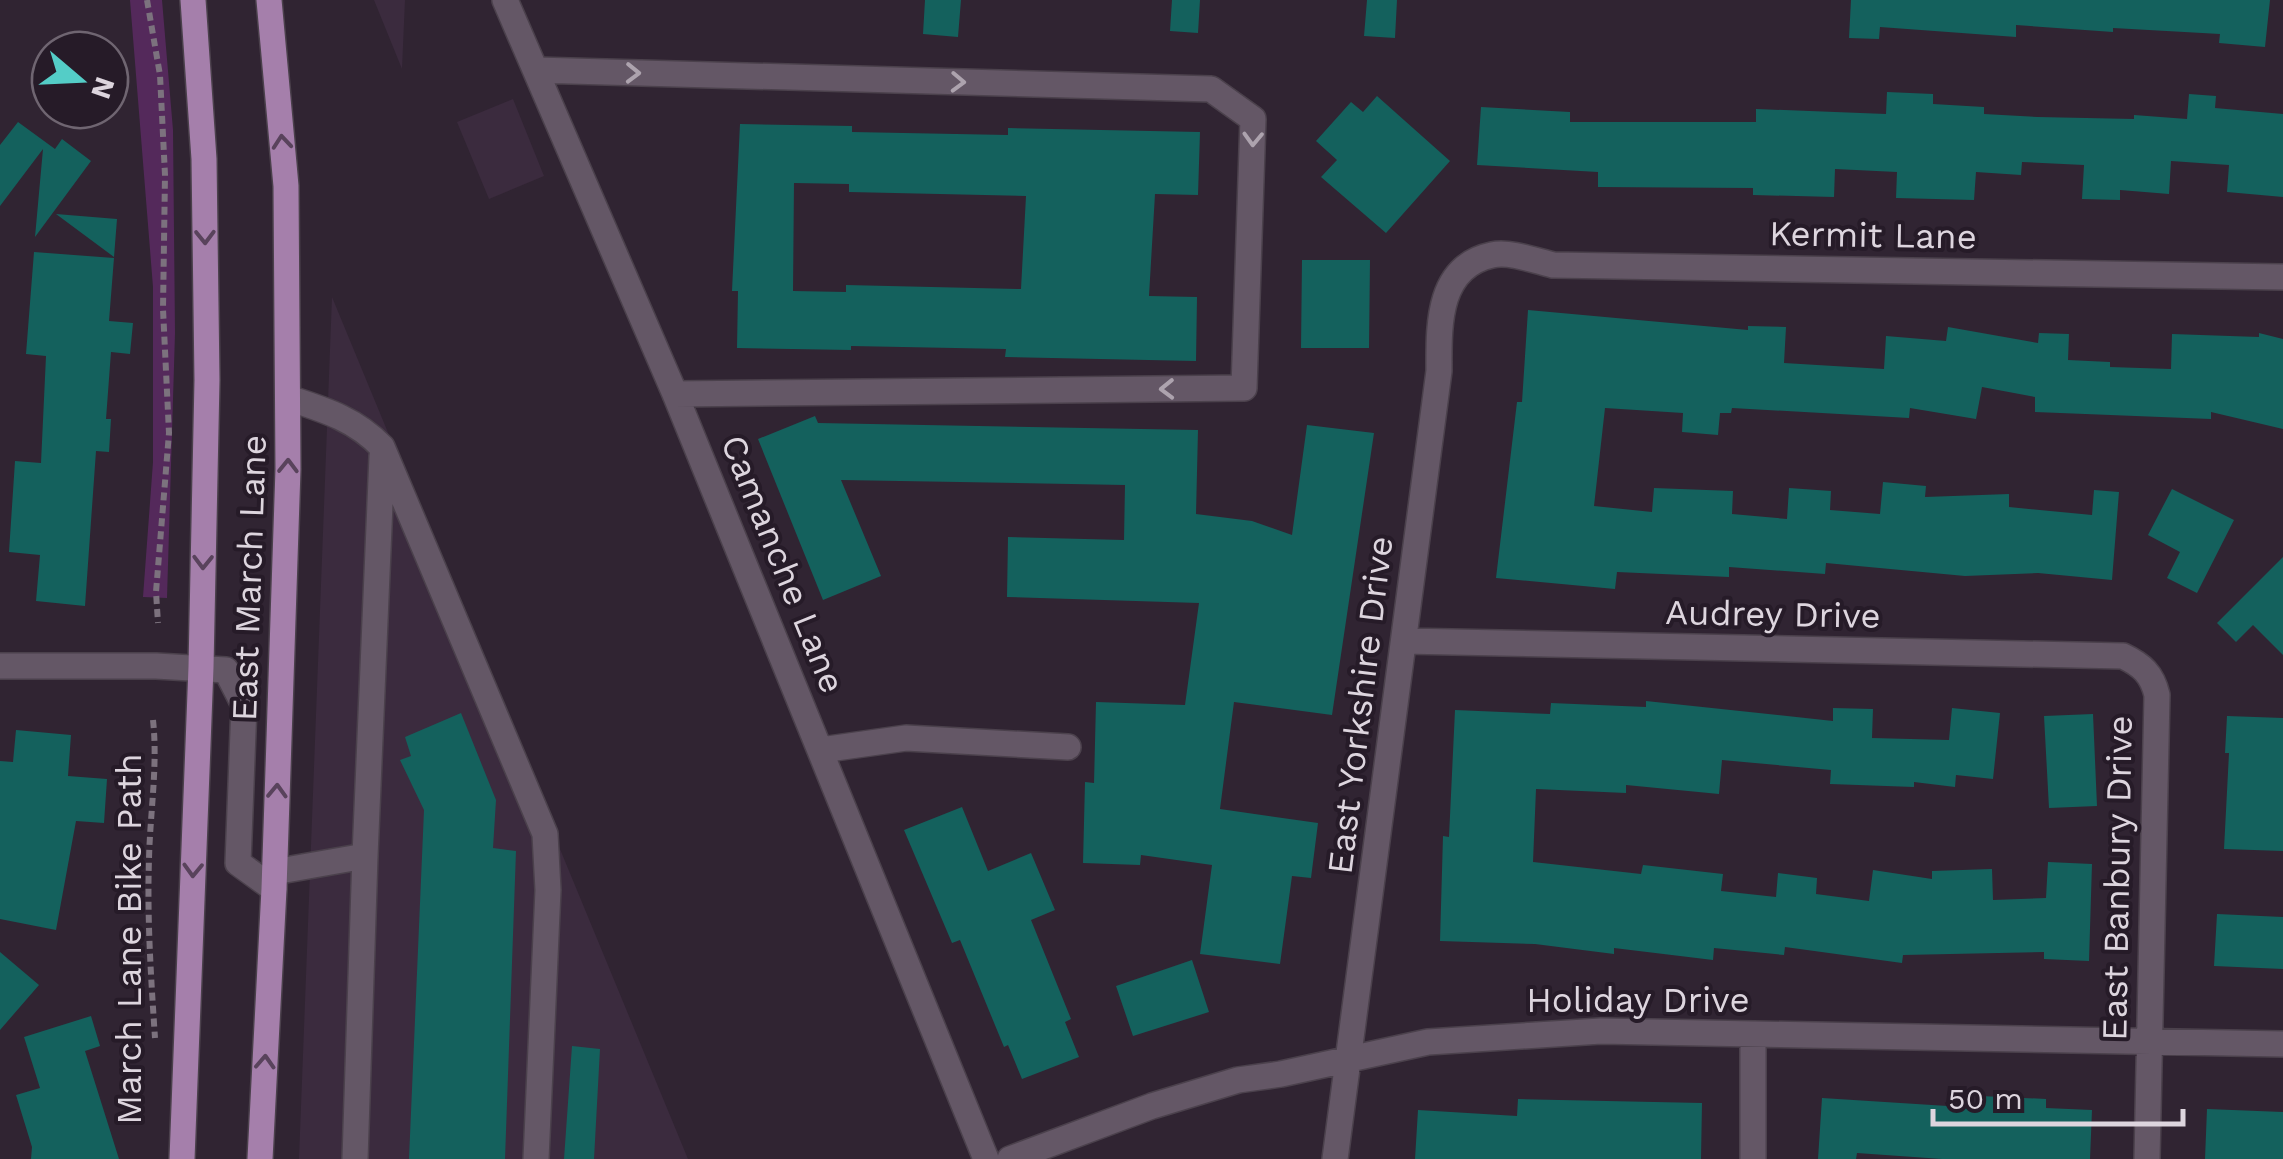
<svg xmlns="http://www.w3.org/2000/svg" width="2283" height="1159" viewBox="0 0 2283 1159" font-family="'Work Sans',sans-serif">
<rect width="100%" height="100%" fill="#302432"/>
<path fill="#3b2b3e" d="M 374,0 L 405,0 L 402,69 Z
M 513,99 L 544,176 L 489,199 L 457,122 Z
M 332,297 L 688,1159 L 299,1159 Z"/>
<path fill="#54295b" d="M 130,0 L 162,0 L 173,130 L 175,333 L 167,598 L 143,597 L 153,462 L 153,287 Z"/>
<path fill="#14615d" fill-rule="evenodd" d="M 925,0 L 961,0 L 958,37 L 923,34 Z
M 1172,0 L 1200,0 L 1198,33 L 1170,31 Z
M 1367,0 L 1397,0 L 1395,38 L 1364,36 Z
M 1851,0 L 2270,0 L 2265,47 L 2219,43 L 2220,34 L 2113,28 L 2113,32 L 2016,25 L 2016,37 L 1880,27 L 1879,39 L 1849,38 Z
M 1887,92 L 1933,94 L 1933,104 L 1984,107 L 1984,114 L 2038,117 L 2134,119 L 2134,115 L 2187,119 L 2189,94 L 2216,96 L 2215,108 L 2283,114 L 2283,197 L 2227,192 L 2229,165 L 2171,161 L 2169,194 L 2120,190 L 2120,200 L 2082,199 L 2084,165 L 2022,162 L 2021,175 L 1976,172 L 1974,200 L 1896,198 L 1897,172 L 1835,169 L 1834,197 L 1753,195 L 1753,188 L 1598,187 L 1598,172 L 1477,165 L 1481,107 L 1570,112 L 1570,122 L 1756,122 L 1756,109 L 1886,114 Z
M 1377,96 L 1450,161 L 1386,233 L 1321,177 L 1337,160 L 1316,141 L 1351,102 L 1363,112 Z
M 18,122 L 55,149 L 62,139 L 91,161 L 35,237 L 43,149 L 0,206 L 0,145 Z
M 740,124 L 852,126 L 852,132 L 1008,135 L 1008,128 L 1200,132 L 1198,195 L 1155,194 L 1149,296 L 1197,297 L 1196,361 L 1005,357 L 1006,349 L 851,346 L 851,350 L 737,348 L 738,291 L 732,291 ZM 794,183 L 849,184 L 849,192 L 1026,196 L 1021,289 L 846,285 L 846,292 L 793,291 Z
M 56,214 L 117,219 L 114,257 Z
M 34,252 L 114,258 L 109,321 L 133,323 L 130,354 L 111,352 L 106,419 L 111,419 L 109,452 L 96,451 L 85,606 L 36,601 L 40,555 L 9,552 L 15,461 L 41,463 L 46,356 L 26,354 Z
M 1302,260 L 1370,260 L 1369,348 L 1301,348 Z
M 1528,310 L 1748,330 L 1748,326 L 1786,327 L 1784,363 L 1884,369 L 1886,336 L 1946,341 L 1948,327 L 2038,343 L 2039,333 L 2069,334 L 2068,360 L 2110,362 L 2110,367 L 2171,369 L 2172,334 L 2259,337 L 2259,333 L 2283,339 L 2283,429 L 2211,412 L 2211,419 L 2035,412 L 2035,397 L 1982,387 L 1976,419 L 1910,408 L 1909,418 L 1732,408 L 1731,413 L 1720,413 L 1718,435 L 1682,432 L 1683,413 L 1605,408 L 1594,506 L 1652,512 L 1654,488 L 1733,491 L 1732,514 L 1787,519 L 1789,488 L 1831,491 L 1830,510 L 1880,514 L 1883,482 L 1926,486 L 1925,497 L 2009,494 L 2009,507 L 2092,515 L 2094,490 L 2119,492 L 2112,580 L 2038,573 L 1965,576 L 1826,563 L 1825,574 L 1729,567 L 1729,577 L 1617,572 L 1615,589 L 1496,578 L 1517,402 L 1522,402 Z
M 815,416 L 818,423 L 1198,430 L 1196,514 L 1252,521 L 1292,535 L 1307,425 L 1374,433 L 1332,715 L 1234,702 L 1220,809 L 1318,823 L 1311,878 L 1292,876 L 1280,964 L 1200,954 L 1212,865 L 1141,855 L 1140,865 L 1083,863 L 1085,782 L 1094,783 L 1096,702 L 1185,705 L 1199,603 L 1007,597 L 1008,537 L 1124,540 L 1125,485 L 841,480 L 881,576 L 823,600 L 758,439 Z
M 2172,489 L 2234,520 L 2197,593 L 2167,578 L 2180,552 L 2148,535 Z
M 2283,557 L 2283,655 L 2253,625 L 2236,642 L 2217,623 Z
M 1646,701 L 1833,721 L 1833,708 L 1873,709 L 1872,738 L 1949,740 L 1952,708 L 2000,713 L 1993,779 L 1956,775 L 1955,787 L 1914,782 L 1914,787 L 1830,784 L 1831,770 L 1722,760 L 1719,794 L 1626,785 L 1626,793 L 1536,789 L 1533,862 L 1641,874 L 1643,865 L 1723,874 L 1721,891 L 1776,897 L 1778,873 L 1817,878 L 1816,894 L 1869,901 L 1873,870 L 1932,879 L 1932,871 L 1992,869 L 1993,900 L 2046,898 L 2048,862 L 2092,864 L 2089,961 L 2044,959 L 2044,952 L 1903,955 L 1902,963 L 1785,947 L 1784,955 L 1714,948 L 1713,960 L 1614,948 L 1614,954 L 1535,944 L 1440,941 L 1443,836 L 1449,837 L 1455,710 L 1550,714 L 1551,703 L 1646,707 Z
M 461,713 L 496,800 L 493,848 L 516,851 L 505,1159 L 409,1159 L 424,810 L 400,760 L 411,756 L 405,737 Z
M 2093,714 L 2097,806 L 2049,808 L 2044,716 Z
M 2227,716 L 2283,718 L 2283,851 L 2224,849 L 2229,753 L 2225,753 Z
M 16,730 L 71,735 L 68,776 L 107,779 L 104,823 L 76,821 L 56,930 L 0,919 L 0,761 L 13,762 Z
M 962,807 L 988,871 L 1031,853 L 1055,910 L 1031,920 L 1071,1019 L 1065,1022 L 1079,1057 L 1022,1079 L 1008,1045 L 1004,1047 L 960,940 L 952,943 L 904,830 Z
M 2217,914 L 2283,917 L 2283,969 L 2214,966 Z
M 0,952 L 39,985 L 0,1030 Z
M 1192,960 L 1209,1012 L 1133,1036 L 1116,986 Z
M 91,1016 L 100,1046 L 85,1051 L 119,1159 L 31,1159 L 32,1147 L 16,1095 L 40,1088 L 24,1037 Z
M 572,1046 L 600,1049 L 594,1159 L 564,1159 Z
M 1980,1096 L 2046,1099 L 2046,1108 L 2092,1110 L 2090,1159 L 1942,1159 L 1857,1153 L 1856,1159 L 1818,1159 L 1822,1098 L 1979,1108 Z
M 1518,1099 L 1702,1103 L 1701,1159 L 1415,1159 L 1418,1110 L 1517,1116 Z
M 2207,1109 L 2283,1112 L 2283,1159 L 2205,1159 Z"/>
<g fill="none" stroke-linecap="round" stroke-linejoin="round">
<g stroke="#4b414c" stroke-width="28">
<path id="minor" d="M 505,0 L 675,394 L 986,1159
M 536,70 L 1211,89 L 1253,119 L 1244,388 L 675,394
M 288,398 C 325,410 355,419 382,447 L 545,834 L 548,890 L 536,1159
M 1404,641 L 2123,656 C 2142,665 2152,674 2157,695 L 2147,1159
M 0,666 L 156,666 L 226,670 L 244,705 L 238,863 L 274,889
M 821,750 L 906,738 L 1068,747
M 365,856 L 382,456
M 274,872 L 365,856 L 355,1159
M 1010,1159 L 1152,1106 L 1238,1080 L 1281,1074 L 1428,1042 L 1601,1031 L 2283,1044
M 1335,1159 L 1439,371 C 1439,328 1436,267 1492,255 C 1510,251 1536,261 1553,265 L 2283,277
M 1753,1159 L 1753,1035"/>
</g>
<g stroke="#4b414c" stroke-width="28">
<path id="major" d="M 182,1159 L 201,667 L 207,380 L 204,159 L 193,0
M 260,1159 L 274,889 L 288,469 L 286,186 L 269,0"/>
</g>
<path stroke="#7c727e" stroke-width="6" stroke-dasharray="8 5" stroke-linecap="butt" d="M 147,0 L 160,75 L 165,175 L 163,309 L 169,433 L 156,592 L 158,623
M 153,720 C 158,766 150,813 149,859 C 147,919 151,978 155,1038"/>
<use href="#minor" stroke="#645766" stroke-width="25"/>
<use href="#major" stroke="#a57fab" stroke-width="25"/>
</g>
<defs><path id="oneway-chevron" d="M-2-3.5L2.5 0L-2 3.5" fill="none" stroke-width="1.6" stroke-linecap="round" stroke-linejoin="round" transform="scale(2.5)"/></defs>
<g stroke="#ada3ae">
<use href="#oneway-chevron" transform="translate(633 73) rotate(1)"/>
<use href="#oneway-chevron" transform="translate(958 82) rotate(2)"/>
<use href="#oneway-chevron" transform="translate(1253 139) rotate(92)"/>
<use href="#oneway-chevron" transform="translate(1167 389) rotate(179)"/>
</g>
<g stroke="#59435c">
<use href="#oneway-chevron" transform="translate(282 142) rotate(-95)"/>
<use href="#oneway-chevron" transform="translate(205 237) rotate(89)"/>
<use href="#oneway-chevron" transform="translate(288 466) rotate(-89)"/>
<use href="#oneway-chevron" transform="translate(203 562) rotate(91)"/>
<use href="#oneway-chevron" transform="translate(277 791) rotate(-88)"/>
<use href="#oneway-chevron" transform="translate(193 870) rotate(92)"/>
<use href="#oneway-chevron" transform="translate(265 1062) rotate(-87)"/>
</g>
<g text-anchor="middle" dominant-baseline="central" stroke-width="8" stroke-linejoin="round" paint-order="stroke">
<g font-size="35" fill="#ddd5de" stroke="#261b28">
<text transform="translate(1873 235) rotate(1)">Kermit Lane</text>
<text transform="translate(783 564) rotate(68)">Camanche Lane</text>
<text transform="translate(249 578) rotate(-88)">East March Lane</text>
<text transform="translate(1773 614) rotate(1)">Audrey Drive</text>
<text transform="translate(1360 705) rotate(-83)">East Yorkshire Drive</text>
<text transform="translate(2117 878) rotate(-89)">East Banbury Drive</text>
<text transform="translate(129 939) rotate(-90)">March Lane Bike Path</text>
<text x="1638" y="1000">Holiday Drive</text>
</g>
</g>
<g transform="translate(80 80) rotate(109)"><circle r="48" fill="#261b28" stroke="#6f6571" stroke-width="2.5"/>
<path d="M0-8L18 38L0 25L-18 38Z" fill="#54cdc7"/>
<text y="-15" font-size="28" font-weight="bold" text-anchor="middle" fill="#ddd5de">N</text>
</g>
<path d="M1933 1109v15h250v-15" fill="none" stroke="#ddd5de" stroke-width="5"/>
<text x="1948" y="1109" font-size="30" fill="#ddd5de" stroke="#261b28" stroke-width="8" paint-order="stroke">50 m</text>
</svg>
